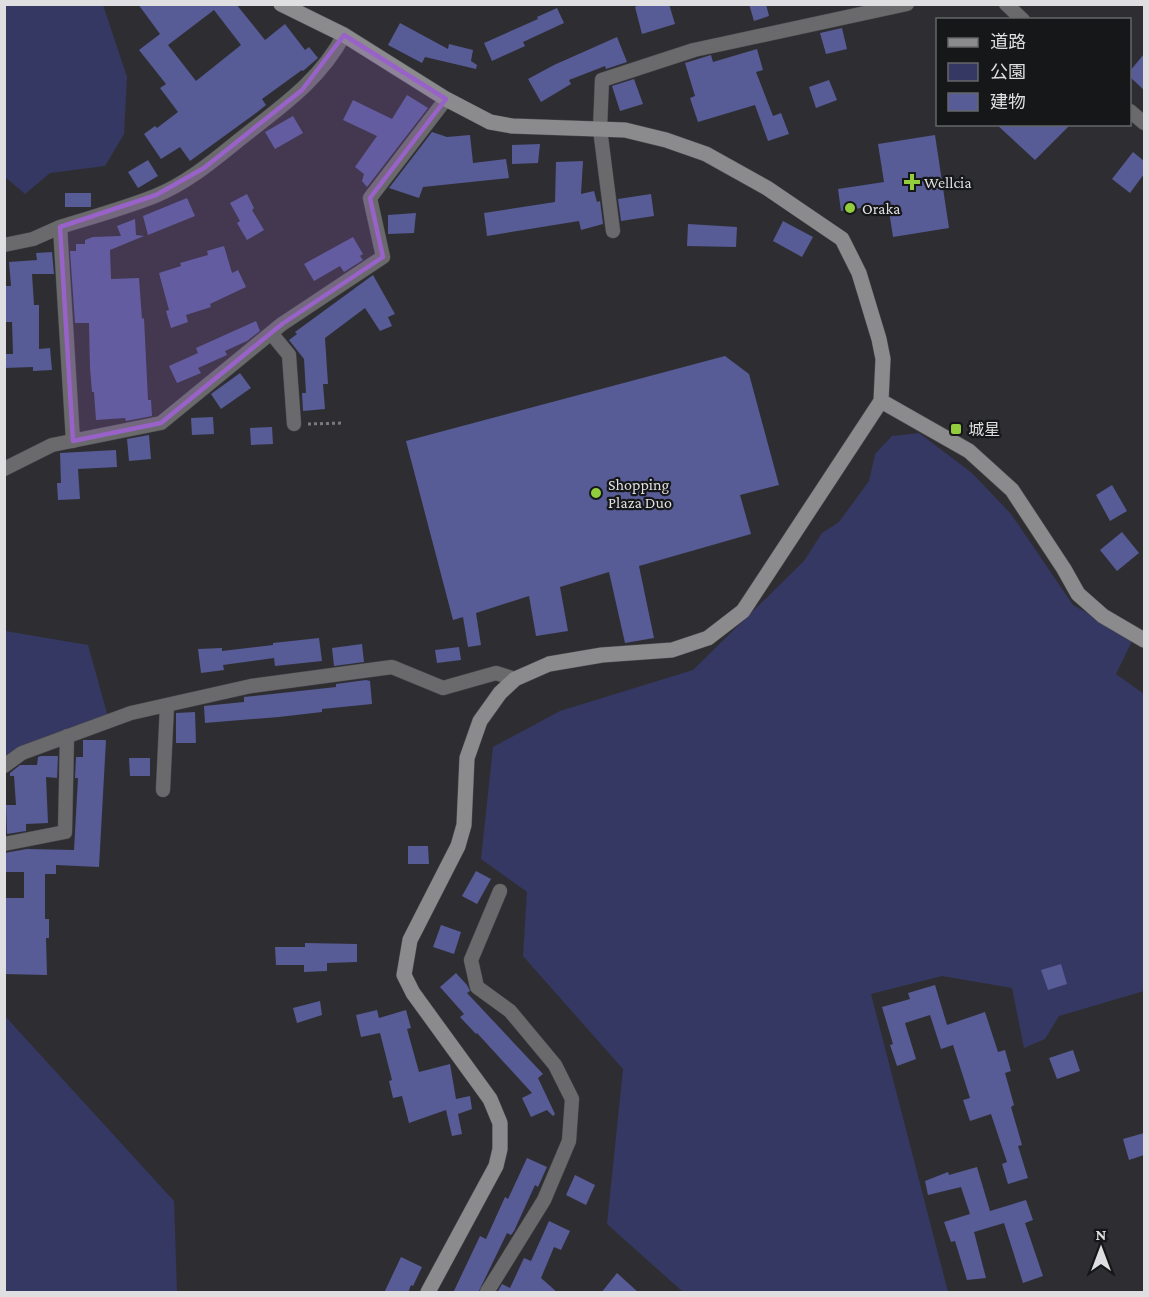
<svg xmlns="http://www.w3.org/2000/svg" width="1149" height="1297" viewBox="0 0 1149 1297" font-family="'Crimson Pro','Noto Sans JP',serif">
<rect width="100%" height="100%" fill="#2e2e32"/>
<path fill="#353862" d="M 5,4 L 103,5 L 127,77 L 124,134 L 105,166 L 50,173 L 25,194 L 5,177 Z
M 919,433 L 972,473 L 1011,514 L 1073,605 L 1133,639 L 1116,674 L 1144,694 L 1144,991 L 1059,1016 L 1045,1039 L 1024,1048 L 1012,988 L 942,976 L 871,994 L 948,1292 L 683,1292 L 607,1224 L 623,1069 L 523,956 L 527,892 L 481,859 L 493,747 L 560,711 L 693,670 L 804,561 L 822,533 L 839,522 L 869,481 L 875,454 L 892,436 Z
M 5,631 L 88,645 L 108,717 L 5,766 Z
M 4,1015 L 174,1201 L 177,1292 L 5,1292 Z"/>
<path fill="#575b96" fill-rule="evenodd" d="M 138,4 L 236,4 L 265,40 L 285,24 L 305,50 L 309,47 L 318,58 L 303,71 L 302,70 L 262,99 L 266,105 L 256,113 L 190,161 L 180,147 L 161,159 L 144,134 L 155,126 L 157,128 L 178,112 L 160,88 L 166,84 L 139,50 L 160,34 ZM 214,10 L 241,45 L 196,81 L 168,45 Z
M 642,4 L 669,4 L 675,24 L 642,34 L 635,7 Z
M 749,4 L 766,4 L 769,16 L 754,21 Z
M 557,8 L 564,23 L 523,42 L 525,46 L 492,61 L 484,43 L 538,19 L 537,17 Z
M 400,23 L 448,49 L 449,44 L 473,50 L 471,61 L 477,65 L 476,69 L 425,57 L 422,63 L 388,45 Z
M 842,28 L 847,49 L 826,54 L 820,33 Z
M 617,37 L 627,62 L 606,69 L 605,66 L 569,80 L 571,84 L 541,102 L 528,79 L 554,65 Z
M 757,49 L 763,70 L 756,72 L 773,116 L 781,113 L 789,134 L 768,141 L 755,105 L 698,122 L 690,98 L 695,96 L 685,63 L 711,55 L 713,62 Z
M 1144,54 L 1144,90 L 1130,77 L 1130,71 Z
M 634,79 L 643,104 L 620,111 L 612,86 Z
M 829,80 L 837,100 L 816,108 L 809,87 Z
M 407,95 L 428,108 L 367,187 L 362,181 L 364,174 L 355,167 L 377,136 L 343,120 L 353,100 L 392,119 Z
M 293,116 L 303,133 L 275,149 L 265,132 Z
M 996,124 L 1071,124 L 1035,160 Z
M 432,132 L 447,137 L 470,135 L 473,163 L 506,159 L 509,178 L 423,187 L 419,198 L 389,188 Z
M 935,135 L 949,228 L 893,237 L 888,204 L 841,211 L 838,189 L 884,182 L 878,144 Z
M 540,144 L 538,163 L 512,164 L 512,145 Z
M 1133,152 L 1144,161 L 1144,174 L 1130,193 L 1112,179 Z
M 148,160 L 158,176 L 138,188 L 128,172 Z
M 583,161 L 581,194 L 594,191 L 597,202 L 600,201 L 603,224 L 581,230 L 579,221 L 487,236 L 484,213 L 555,202 L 556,162 Z
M 65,193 L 91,193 L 91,207 L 65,207 Z
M 247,194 L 254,208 L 252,210 L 264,230 L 247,240 L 237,223 L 240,221 L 230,203 Z
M 651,194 L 654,216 L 621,221 L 618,199 Z
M 187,198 L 195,216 L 148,235 L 143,216 Z
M 416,213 L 414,233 L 388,234 L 388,215 Z
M 135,219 L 136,235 L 144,236 L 110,250 L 111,279 L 139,278 L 142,319 L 144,318 L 148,400 L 151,400 L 152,416 L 126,421 L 125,418 L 96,420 L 94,392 L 92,392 L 90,368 L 89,323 L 75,323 L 70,251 L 76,251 L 76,244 L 85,244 L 85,240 L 93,237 L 121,236 L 117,226 Z
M 783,221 L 813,237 L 802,257 L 773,241 Z
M 688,224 L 737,227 L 736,247 L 687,246 Z
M 353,237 L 363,254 L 360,256 L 363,260 L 344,272 L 340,266 L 314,281 L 304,264 Z
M 224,246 L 232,273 L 238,270 L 246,287 L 210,304 L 211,307 L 186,315 L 188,322 L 171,328 L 166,311 L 169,310 L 159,273 L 181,266 L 180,263 L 208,255 L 207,251 Z
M 52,252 L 54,274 L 32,274 L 34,305 L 39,305 L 39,349 L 50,348 L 52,370 L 33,371 L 33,367 L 4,368 L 4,354 L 13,354 L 12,322 L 4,322 L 4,286 L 11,286 L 9,262 L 37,260 L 36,253 Z
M 373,275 L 395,314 L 388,317 L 392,326 L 380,331 L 365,308 L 325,338 L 328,384 L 323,384 L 325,409 L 303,411 L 302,393 L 306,393 L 304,359 L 289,340 L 297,334 L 295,332 Z
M 256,321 L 260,331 L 247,341 L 225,351 L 227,355 L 198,368 L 201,373 L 177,383 L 169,366 L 198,353 L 196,348 Z
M 725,356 L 749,374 L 779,485 L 740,495 L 751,534 L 639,566 L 654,638 L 625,643 L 609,572 L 560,587 L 568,631 L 536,636 L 529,596 L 476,613 L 481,645 L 468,647 L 463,617 L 453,620 L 406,441 Z
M 240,373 L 251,388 L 221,409 L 211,394 Z
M 213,417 L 214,434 L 192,435 L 191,418 Z
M 272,427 L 273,444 L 251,445 L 250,428 Z
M 149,435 L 151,459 L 129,461 L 127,439 Z
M 116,450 L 117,467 L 78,469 L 80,499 L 58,500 L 57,483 L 61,483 L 60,453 Z
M 1112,485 L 1127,511 L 1110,521 L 1096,495 Z
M 1122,532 L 1139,553 L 1117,571 L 1100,550 Z
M 319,638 L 322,661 L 275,666 L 274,658 L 223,665 L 224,670 L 201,673 L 198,649 L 222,648 L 222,651 L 273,645 L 273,643 Z
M 362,644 L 364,662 L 334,666 L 332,648 Z
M 459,647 L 461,660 L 437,663 L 435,650 Z
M 366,680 L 370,681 L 372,704 L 322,709 L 322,712 L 279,717 L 205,723 L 204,706 L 244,702 L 244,697 L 336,687 L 336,684 Z
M 195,712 L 196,743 L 176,743 L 176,713 Z
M 83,740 L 106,740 L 99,867 L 56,865 L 56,874 L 45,874 L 45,919 L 49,919 L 49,938 L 46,938 L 47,975 L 4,974 L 4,898 L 24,898 L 24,872 L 4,872 L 4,853 L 27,849 L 74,850 L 78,778 L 75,778 L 76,757 L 83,757 Z
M 41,756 L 58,756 L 57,778 L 46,777 L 48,823 L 26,824 L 26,831 L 7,834 L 6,805 L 16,805 L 14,776 L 10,776 L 10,773 L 20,765 L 37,765 L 38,757 Z
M 129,758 L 150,758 L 150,776 L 130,776 Z
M 408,846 L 428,846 L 429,864 L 408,864 Z
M 476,871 L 491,879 L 477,904 L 462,896 Z
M 441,925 L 461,932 L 454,954 L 433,947 Z
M 305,943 L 357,944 L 357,962 L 327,963 L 327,971 L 304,972 L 304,965 L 276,965 L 275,947 L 305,947 Z
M 1061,964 L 1067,984 L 1048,990 L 1041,970 Z
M 456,973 L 467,985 L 470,991 L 467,993 L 543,1074 L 538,1078 L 555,1114 L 553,1116 L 547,1110 L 531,1117 L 522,1098 L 532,1093 L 477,1033 L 476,1034 L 460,1017 L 464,1014 L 440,987 Z
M 935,985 L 947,1025 L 985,1012 L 998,1052 L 1005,1050 L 1011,1071 L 1005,1073 L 1014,1105 L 1011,1107 L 1022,1145 L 1018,1146 L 1028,1178 L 1008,1184 L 1002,1164 L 1007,1162 L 991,1114 L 970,1121 L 963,1100 L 970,1098 L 953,1045 L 941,1049 L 930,1015 L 905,1023 L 916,1059 L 897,1066 L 890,1045 L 893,1044 L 882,1007 L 910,999 L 908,993 Z
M 320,1001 L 322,1015 L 297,1023 L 293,1008 Z
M 377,1010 L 379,1018 L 406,1010 L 411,1028 L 407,1029 L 419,1072 L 450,1064 L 456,1099 L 470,1096 L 472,1109 L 458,1114 L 462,1134 L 452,1136 L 446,1110 L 409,1123 L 402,1096 L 393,1098 L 389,1081 L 392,1080 L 380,1033 L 361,1037 L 356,1015 Z
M 1073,1050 L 1080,1071 L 1057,1079 L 1049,1058 Z
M 1144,1133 L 1144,1155 L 1129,1160 L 1123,1139 Z
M 527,1158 L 547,1167 L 538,1187 L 535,1185 L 514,1231 L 511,1235 L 507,1233 L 478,1293 L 453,1293 L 480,1236 L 486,1239 L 505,1197 L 508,1199 Z
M 977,1167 L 990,1211 L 1026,1200 L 1033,1220 L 1025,1223 L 1043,1276 L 1023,1283 L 1004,1223 L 974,1232 L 986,1278 L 967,1280 L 955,1241 L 951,1242 L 944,1222 L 970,1214 L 961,1187 L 928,1195 L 925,1181 L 948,1172 L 949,1175 Z
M 575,1175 L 595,1185 L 586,1205 L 566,1195 Z
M 549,1221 L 570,1231 L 561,1250 L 554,1247 L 541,1278 L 558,1293 L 497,1293 L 502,1284 L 510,1288 L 524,1258 L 531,1261 Z
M 401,1257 L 422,1267 L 413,1286 L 411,1285 L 408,1293 L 384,1293 Z
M 617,1273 L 639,1293 L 601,1293 Z"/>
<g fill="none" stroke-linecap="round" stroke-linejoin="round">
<g stroke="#4a4a4e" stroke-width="15">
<path id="street" d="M 1006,4 L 1023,20
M 1130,111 L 1144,123
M 613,231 L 600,129 L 602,80 L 694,50 L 907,4
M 4,245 L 33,239 L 60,227
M 271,333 L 289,355 L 294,424
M 73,441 L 60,227 C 92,217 125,208 155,196 C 187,183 213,161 239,140 C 279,108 319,82 344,35
M 4,469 L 52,445 L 161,423 L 282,324 L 383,257 L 370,198 L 446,99
M 4,766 L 22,753 L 131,713 L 251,686 L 392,667 L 443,688 L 496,673 L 515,679
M 163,790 L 167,705
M 4,844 L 65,832 L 67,736
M 487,1292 L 544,1200 L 569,1141 L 572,1099 L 555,1065 L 510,1011 L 477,987 L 471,960 L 500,891"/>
</g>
<g stroke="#4a4a4e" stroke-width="16">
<path id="secondary" d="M 281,4 L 344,35 L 446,99 L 490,122 L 512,126 L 625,130 L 666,140 L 706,154 L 767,188 L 842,239 L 859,273 L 879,339 L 883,359 L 881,401 L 743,611 L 708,638 L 672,650 L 602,655 L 549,664 L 515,679 L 500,693 L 480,721 L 467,758 L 464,825 L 458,846 L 410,940 L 404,975 L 413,993 L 490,1099 L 500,1123 L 500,1149 L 496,1166 L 428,1292
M 881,401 L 969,451 L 1012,490 L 1064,569 L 1078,594 L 1103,616 L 1144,640"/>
</g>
<path stroke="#7a7a7d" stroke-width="3" stroke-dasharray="3 3" stroke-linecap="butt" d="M 308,424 L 343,423"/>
<use href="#street" stroke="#6a6a6c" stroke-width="14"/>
<use href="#secondary" stroke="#8b8b8e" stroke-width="15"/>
</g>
<path fill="#9962c9" fill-opacity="0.2" stroke="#9962c9" stroke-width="4.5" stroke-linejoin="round" d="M 344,35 L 446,99 L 370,198 L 383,257 L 282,324 L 161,423 L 73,441 L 60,227 L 156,195 L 204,168 L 302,90 Z"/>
<g fill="#92cd3e" stroke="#161718" stroke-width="2">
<path d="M909 173h6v6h6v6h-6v6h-6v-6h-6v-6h6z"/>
<circle cx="850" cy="208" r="6"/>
<rect x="950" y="423" width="12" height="12" rx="3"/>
<circle cx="596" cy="493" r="6"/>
</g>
<g text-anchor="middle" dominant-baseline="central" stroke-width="4.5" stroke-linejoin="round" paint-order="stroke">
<g font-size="16" fill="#dfdfe1" stroke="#161718" text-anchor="start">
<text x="924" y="182">Wellcia</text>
<text x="862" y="208">Oraka</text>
<text x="968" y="429">城星</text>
<text x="608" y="484">Shopping<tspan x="608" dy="18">Plaza Duo</tspan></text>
</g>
</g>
<rect width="1149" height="1297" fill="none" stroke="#dfdfe1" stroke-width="12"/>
<rect x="936" y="18" width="195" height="108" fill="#161718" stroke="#666768" stroke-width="1.5"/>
<rect x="948" y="38" width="30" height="9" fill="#8b8b8e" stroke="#666768" stroke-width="1.5"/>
<text x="990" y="48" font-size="18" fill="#dfdfe1">道路</text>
<rect x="948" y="63" width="30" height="18" fill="#353862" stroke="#666768" stroke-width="1.5"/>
<text x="990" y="78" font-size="18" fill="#dfdfe1">公園</text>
<rect x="948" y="93" width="30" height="18" fill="#575b96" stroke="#666768" stroke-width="1.5"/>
<text x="990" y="108" font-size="18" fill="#dfdfe1">建物</text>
<g transform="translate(1101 1249)" stroke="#161718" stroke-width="4.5" paint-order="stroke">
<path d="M0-4.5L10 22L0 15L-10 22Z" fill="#dfdfe1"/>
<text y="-9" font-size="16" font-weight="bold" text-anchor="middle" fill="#dfdfe1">N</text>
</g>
</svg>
